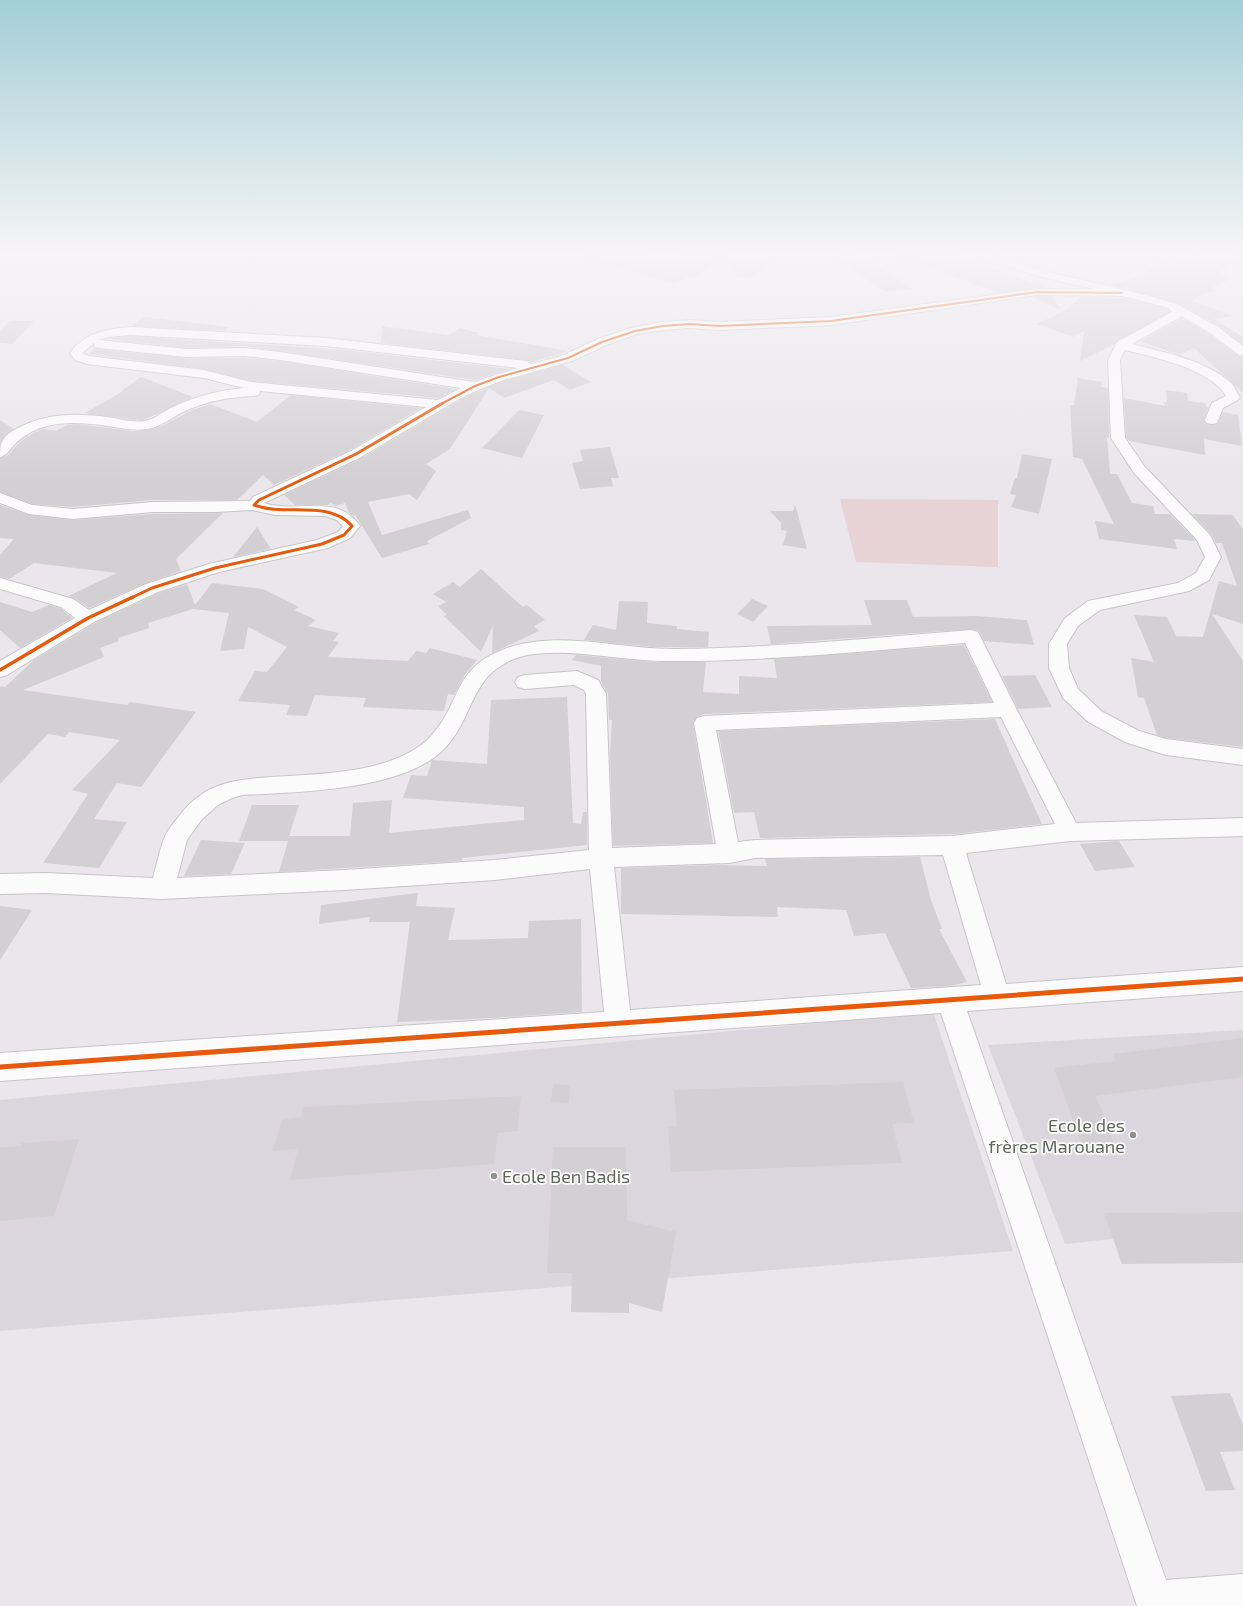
<svg xmlns="http://www.w3.org/2000/svg" width="1243" height="1606" viewBox="0 0 1243 1606" font-family="'Exo 2',sans-serif">
<rect width="100%" height="100%" fill="#eae6ec"/>
<path fill="#dbd6dd" d="M 933,1012 L 1013,1251 L 0,1331 L 0,1100 Z
M 1243,1030 L 1243,1225 L 1065,1244 L 988,1045 Z"/>
<path fill="#e7d2d5" d="M 840,499 L 998,500 L 998,567 L 856,562 Z"/>
<path fill="#d2d0d3" d="M 587,254 L 647,254 L 682,264 L 683,254 L 729,254 L 726,256 L 775,256 L 754,276 L 750,278 L 737,277 L 725,257 L 693,278 L 688,277 L 675,284 L 586,259 Z
M 839,254 L 856,254 L 913,288 L 886,292 L 836,259 Z
M 898,254 L 956,254 L 964,260 L 962,258 L 1034,283 L 1045,284 L 1048,288 L 999,293 L 898,256 Z
M 1192,254 L 1198,254 L 1204,258 L 1232,263 L 1218,273 L 1233,278 L 1210,289 L 1216,290 L 1196,297 L 1198,298 L 1192,301 L 1233,316 L 1214,319 L 1243,337 L 1243,344 L 1219,326 L 1178,303 L 1095,281 L 1096,279 L 1116,284 L 1142,275 L 1161,262 L 1174,266 Z
M 1037,296 L 1053,297 L 1061,310 L 1031,297 Z
M 1080,297 L 1123,298 L 1168,309 L 1170,312 L 1116,341 L 1115,344 L 1080,361 L 1084,331 L 1073,337 L 1037,324 L 1068,309 Z
M 143,317 L 230,327 L 224,331 L 132,326 Z
M 1182,318 L 1209,334 L 1238,356 L 1243,357 L 1243,393 L 1194,348 L 1178,355 L 1141,341 Z
M 10,321 L 34,321 L 12,344 L 0,343 L 0,331 Z
M 382,326 L 448,335 L 460,328 L 478,333 L 476,335 L 568,351 L 532,362 L 526,360 L 381,343 Z
M 130,336 L 346,350 L 511,369 L 474,380 L 280,351 L 244,346 L 187,348 L 107,339 Z
M 95,349 L 187,358 L 244,358 L 280,361 L 456,389 L 438,398 L 251,381 L 204,369 L 89,354 Z
M 563,365 L 591,382 L 570,390 L 554,380 L 504,398 L 489,388 L 450,449 L 426,464 L 436,471 L 417,500 L 409,494 L 368,502 L 382,535 L 468,510 L 471,518 L 427,541 L 429,544 L 382,558 L 355,515 L 353,516 L 349,513 L 345,503 L 336,506 L 331,503 L 327,505 L 295,505 L 284,495 L 362,458 L 460,400 L 481,390 L 504,381 Z
M 141,377 L 193,397 L 144,420 L 134,420 L 85,413 L 123,391 L 121,391 Z
M 1078,378 L 1102,382 L 1101,387 L 1108,388 L 1109,438 L 1107,437 L 1110,474 L 1117,474 L 1132,503 L 1153,506 L 1155,514 L 1170,514 L 1196,541 L 1174,539 L 1177,549 L 1099,539 L 1095,521 L 1114,524 L 1082,459 L 1073,457 L 1070,405 L 1074,405 Z
M 1166,390 L 1187,393 L 1188,401 L 1205,403 L 1206,407 L 1208,408 L 1204,419 L 1207,424 L 1217,424 L 1223,412 L 1238,415 L 1242,446 L 1204,439 L 1205,455 L 1129,441 L 1126,437 L 1124,398 L 1165,406 L 1164,402 L 1167,402 Z
M 291,395 L 421,408 L 350,450 L 274,485 L 263,475 L 237,500 L 153,500 L 73,507 L 32,504 L 0,492 L 0,458 L 8,455 L 23,439 L 42,429 L 56,431 L 67,425 L 77,424 L 132,431 L 147,430 L 162,426 L 192,410 L 210,404 L 257,422 Z
M 519,410 L 544,415 L 522,458 L 482,448 Z
M 0,420 L 14,429 L 6,435 L 0,444 Z
M 610,447 L 619,478 L 611,478 L 613,486 L 580,489 L 572,463 L 583,461 L 580,450 Z
M 1022,454 L 1052,459 L 1039,514 L 1011,507 L 1016,495 L 1010,494 L 1015,478 L 1017,478 Z
M 0,505 L 29,515 L 73,520 L 153,514 L 223,513 L 176,559 L 181,571 L 146,583 L 89,608 L 74,598 L 68,596 L 117,573 L 34,563 L 9,579 L 0,577 L 0,555 L 14,539 L 0,538 Z
M 795,505 L 797,511 L 807,549 L 783,545 L 787,531 L 781,530 L 781,523 L 770,511 L 793,511 Z
M 1192,514 L 1233,515 L 1243,530 L 1243,624 L 1212,614 L 1243,661 L 1243,747 L 1166,738 L 1157,735 L 1144,698 L 1138,697 L 1131,658 L 1154,662 L 1134,615 L 1167,617 L 1176,636 L 1203,637 L 1219,581 L 1237,586 L 1222,543 L 1216,543 L 1211,534 Z
M 257,527 L 271,549 L 233,557 Z
M 481,569 L 523,607 L 527,605 L 545,620 L 534,626 L 539,631 L 492,653 L 493,626 L 481,652 L 444,616 L 447,615 L 438,606 L 446,602 L 433,594 L 453,582 L 460,587 Z
M 212,583 L 263,589 L 299,607 L 294,610 L 316,620 L 308,626 L 339,633 L 333,641 L 339,642 L 328,657 L 408,661 L 416,651 L 426,653 L 430,648 L 477,660 L 465,675 L 454,695 L 448,694 L 444,711 L 363,707 L 366,698 L 315,695 L 307,716 L 286,715 L 290,705 L 238,701 L 255,671 L 267,672 L 287,647 L 248,627 L 244,649 L 220,651 L 229,613 L 193,609 L 148,623 L 149,628 L 118,638 L 119,641 L 100,648 L 104,657 L 23,690 L 127,705 L 130,702 L 196,712 L 141,787 L 117,783 L 94,819 L 127,822 L 99,868 L 43,863 L 88,794 L 72,790 L 120,740 L 69,732 L 65,737 L 48,734 L 0,784 L 0,686 L 5,687 L 34,660 L 95,623 L 159,593 L 187,584 L 195,605 Z
M 752,599 L 768,606 L 753,622 L 737,614 Z
M 864,600 L 907,600 L 913,617 L 976,616 L 1027,620 L 1034,645 L 984,641 L 979,631 L 971,629 L 771,644 L 767,626 L 872,625 Z
M 619,601 L 648,602 L 647,623 L 677,626 L 677,629 L 709,632 L 708,647 L 653,647 L 584,640 L 593,625 L 616,630 Z
M 0,602 L 32,612 L 49,605 L 60,608 L 72,618 L 20,648 L 0,630 Z
M 964,645 L 992,702 L 704,714 L 697,717 L 693,723 L 713,843 L 613,846 L 610,754 L 612,720 L 609,720 L 608,694 L 601,682 L 601,666 L 572,660 L 576,655 L 653,662 L 706,662 L 703,692 L 739,694 L 739,676 L 777,678 L 774,659 Z
M 1035,675 L 1052,707 L 1018,709 L 1002,676 Z
M 567,697 L 573,823 L 581,824 L 583,812 L 587,812 L 587,845 L 462,858 L 462,861 L 279,872 L 288,841 L 239,841 L 252,805 L 299,805 L 289,836 L 350,836 L 353,803 L 392,800 L 389,833 L 524,820 L 524,807 L 403,798 L 411,775 L 427,776 L 432,760 L 487,764 L 491,700 Z
M 995,719 L 1042,824 L 955,834 L 760,838 L 754,812 L 734,813 L 718,731 Z
M 201,840 L 245,843 L 231,874 L 184,876 Z
M 1119,841 L 1135,867 L 1095,871 L 1080,844 Z
M 920,857 L 931,900 L 942,929 L 939,929 L 967,982 L 950,986 L 911,988 L 885,933 L 854,936 L 846,910 L 777,907 L 778,917 L 621,914 L 621,868 L 717,865 L 767,866 L 765,859 Z
M 418,893 L 416,906 L 455,908 L 448,940 L 528,938 L 529,921 L 581,919 L 582,1012 L 476,1019 L 397,1022 L 410,922 L 369,922 L 370,917 L 319,924 L 321,905 Z
M 0,906 L 32,910 L 0,960 Z
M 1243,1038 L 1243,1077 L 1096,1096 L 1115,1145 L 1082,1145 L 1054,1068 L 1115,1061 L 1113,1054 Z
M 903,1082 L 914,1123 L 892,1124 L 902,1163 L 671,1172 L 668,1126 L 677,1126 L 674,1090 Z
M 553,1084 L 570,1085 L 569,1103 L 551,1102 Z
M 521,1096 L 517,1131 L 497,1133 L 495,1164 L 290,1180 L 298,1149 L 273,1151 L 282,1120 L 301,1117 L 304,1107 Z
M 79,1139 L 54,1216 L 0,1221 L 0,1148 L 21,1146 L 22,1143 Z
M 553,1147 L 626,1147 L 627,1220 L 676,1232 L 662,1312 L 629,1303 L 629,1313 L 571,1312 L 572,1273 L 547,1273 Z
M 1243,1212 L 1243,1263 L 1122,1264 L 1104,1213 Z
M 1230,1393 L 1243,1425 L 1243,1451 L 1220,1452 L 1235,1490 L 1206,1491 L 1171,1396 Z"/>
<g fill="none" stroke-linecap="round" stroke-linejoin="round">
<g stroke="#c7c6c6" stroke-width="2">
<path id="minor" d="M 974,254 L 988,254 L 1044,271 L 1142,294 L 1177,304 L 1218,327 L 1243,346 L 1243,356 L 1239,355 L 1210,333 L 1182,316 L 1132,344 C 1163,352 1209,361 1232,384 C 1235,387 1237,393 1240,397 L 1238,400 L 1223,408 L 1217,423 L 1212,424 L 1207,423 L 1205,420 L 1212,403 L 1226,396 C 1211,369 1153,357 1125,350 L 1120,360 L 1125,438 L 1145,467 L 1210,535 L 1221,557 L 1209,580 L 1189,591 L 1100,610 L 1078,626 L 1067,644 L 1069,668 L 1078,689 L 1101,711 L 1139,731 L 1166,739 L 1243,749 L 1243,765 L 1166,755 L 1125,742 L 1087,721 L 1063,698 L 1049,668 L 1049,644 L 1065,618 L 1088,601 L 1178,583 L 1196,573 L 1205,557 L 1197,540 L 1134,473 L 1111,438 L 1108,360 L 1117,342 L 1172,312 L 1169,308 L 1123,296 L 1037,295 L 831,325 L 719,330 L 690,328 L 663,330 L 637,334 L 606,345 L 572,361 L 504,380 L 480,389 L 459,399 L 361,457 L 264,503 C 296,514 337,492 360,526 L 350,538 L 328,548 L 219,572 L 158,592 L 94,622 L 7,675 L 0,677 L 0,661 L 75,618 L 61,607 L 0,589 L 0,578 L 73,599 L 89,610 L 146,584 L 209,564 L 317,540 L 338,532 L 343,526 L 337,520 L 325,516 L 275,515 L 252,510 L 215,512 L 153,512 L 73,519 L 29,514 L 0,503 L 0,493 L 32,505 L 73,509 L 153,502 L 250,501 L 253,497 L 351,451 L 426,407 L 260,391 L 259,395 L 254,396 C 229,397 206,401 183,412 C 171,418 161,427 147,429 C 134,431 121,428 108,426 C 88,423 66,421 47,426 C 35,429 24,435 15,444 C 10,449 8,455 0,457 C 0,440 4,435 20,427 C 47,413 77,413 107,417 C 120,419 136,424 149,420 C 158,417 165,410 173,407 C 196,396 220,390 244,388 L 204,378 L 87,364 L 75,360 L 70,353 C 84,333 106,329 130,327 L 326,338 L 526,361 L 532,364 L 564,355 L 598,339 L 631,328 L 663,322 L 690,320 L 719,322 L 831,317 L 1037,289 L 1094,289 L 1038,276 L 975,256 ZM 130,335 L 326,346 L 518,368 L 474,382 L 280,352 L 244,348 L 187,349 L 98,340 L 108,337 ZM 94,343 L 95,347 L 99,348 L 187,357 L 244,356 L 280,360 L 461,388 L 438,400 L 251,382 L 204,370 L 89,356 L 82,353 Z
M 1199,254 L 1227,254 L 1243,256 L 1243,262 L 1204,257 Z
M 971,630 L 978,632 L 1017,710 L 1076,823 L 1243,818 L 1243,836 L 1070,841 L 966,853 L 1006,984 L 1243,967 L 1243,991 L 967,1011 L 1166,1580 L 1243,1574 L 1243,1606 L 1137,1606 L 941,1013 L 0,1081 L 0,1053 L 604,1012 L 590,869 L 495,880 L 344,890 L 162,899 L 46,893 L 0,894 L 0,874 L 46,873 L 153,878 C 157,864 160,847 166,834 C 170,827 175,821 180,815 C 209,777 246,779 289,776 C 322,774 359,772 390,761 C 404,756 420,748 430,737 C 463,702 451,668 507,648 C 560,630 619,649 673,649 C 773,648 872,638 971,630 ZM 965,643 L 994,703 L 704,716 L 697,718 L 694,723 L 716,844 L 612,848 L 606,694 L 598,680 L 577,671 L 525,675 L 518,677 L 515,682 L 518,687 L 525,689 L 574,685 L 584,690 L 586,694 L 589,850 L 495,860 L 344,870 L 177,878 L 187,840 L 202,819 L 218,805 L 232,798 L 242,795 C 297,792 405,791 445,748 C 476,715 469,671 523,656 C 565,646 626,662 671,661 C 770,661 867,651 965,643 ZM 1001,717 L 1055,824 L 952,836 L 755,840 L 738,842 L 716,730 ZM 943,855 L 981,985 L 630,1010 L 614,867 L 729,863 L 755,858 Z"/>
</g>
<use href="#minor" fill="#fcfbfc" fill-rule="evenodd"/>
<g stroke="#fff" stroke-width="3.5">
<path id="cycleway-far3" d="M 441,404 L 475,386 L 499,377 L 568,358 L 602,342 L 635,331 L 663,326 L 690,324 L 719,326 L 831,321 L 1037,292 L 1122,293"/>
</g>
<g stroke="#fff" stroke-width="5">
<path id="cycleway-far2" d="M 131,598 L 152,588 L 215,568 L 322,544 L 344,535 L 352,526 C 328,499 285,517 254,505 L 259,500 L 356,454 L 443,403"/>
</g>
<g stroke="#fff" stroke-width="6">
<path id="cycleway-far1" d="M 0,670 L 88,618 L 133,597"/>
</g>
<g stroke="#fff" stroke-width="8">
<path id="cycleway" d="M 0,1067 L 1243,979"/>
</g>
<use href="#cycleway-far3" stroke="#e8590c" stroke-width="2"/>
<use href="#cycleway-far2" stroke="#e8590c" stroke-width="3"/>
<use href="#cycleway-far1" stroke="#e8590c" stroke-width="3.5"/>
<use href="#cycleway" stroke="#e8590c" stroke-width="5"/>
</g>
<linearGradient id="sky" x2="0" y2="1"><stop stop-color="#a3ced6"/><stop offset="0.53" stop-color="#f6f4f6"/><stop offset="1" stop-color="#f6f4f6" stop-opacity="0"/></linearGradient>
<rect width="1243" height="479" fill="url(#sky)"/>
<g fill="#90928e" stroke="#fff" stroke-width="1.5">
<circle cx="1133" cy="1135" r="4"/>
<circle cx="494" cy="1176" r="4"/>
</g>
<g text-anchor="middle" dominant-baseline="central" stroke-width="3.5" stroke-linejoin="round" paint-order="stroke">
<g font-size="18" fill="#5f645c" stroke="#fff" text-anchor="end">
<text x="1125" y="1125">Ecole des<tspan x="1125" dy="21">frères Marouane</tspan></text>
<text x="502" y="1176" text-anchor="start">Ecole Ben Badis</text>
</g>
</g>
</svg>
